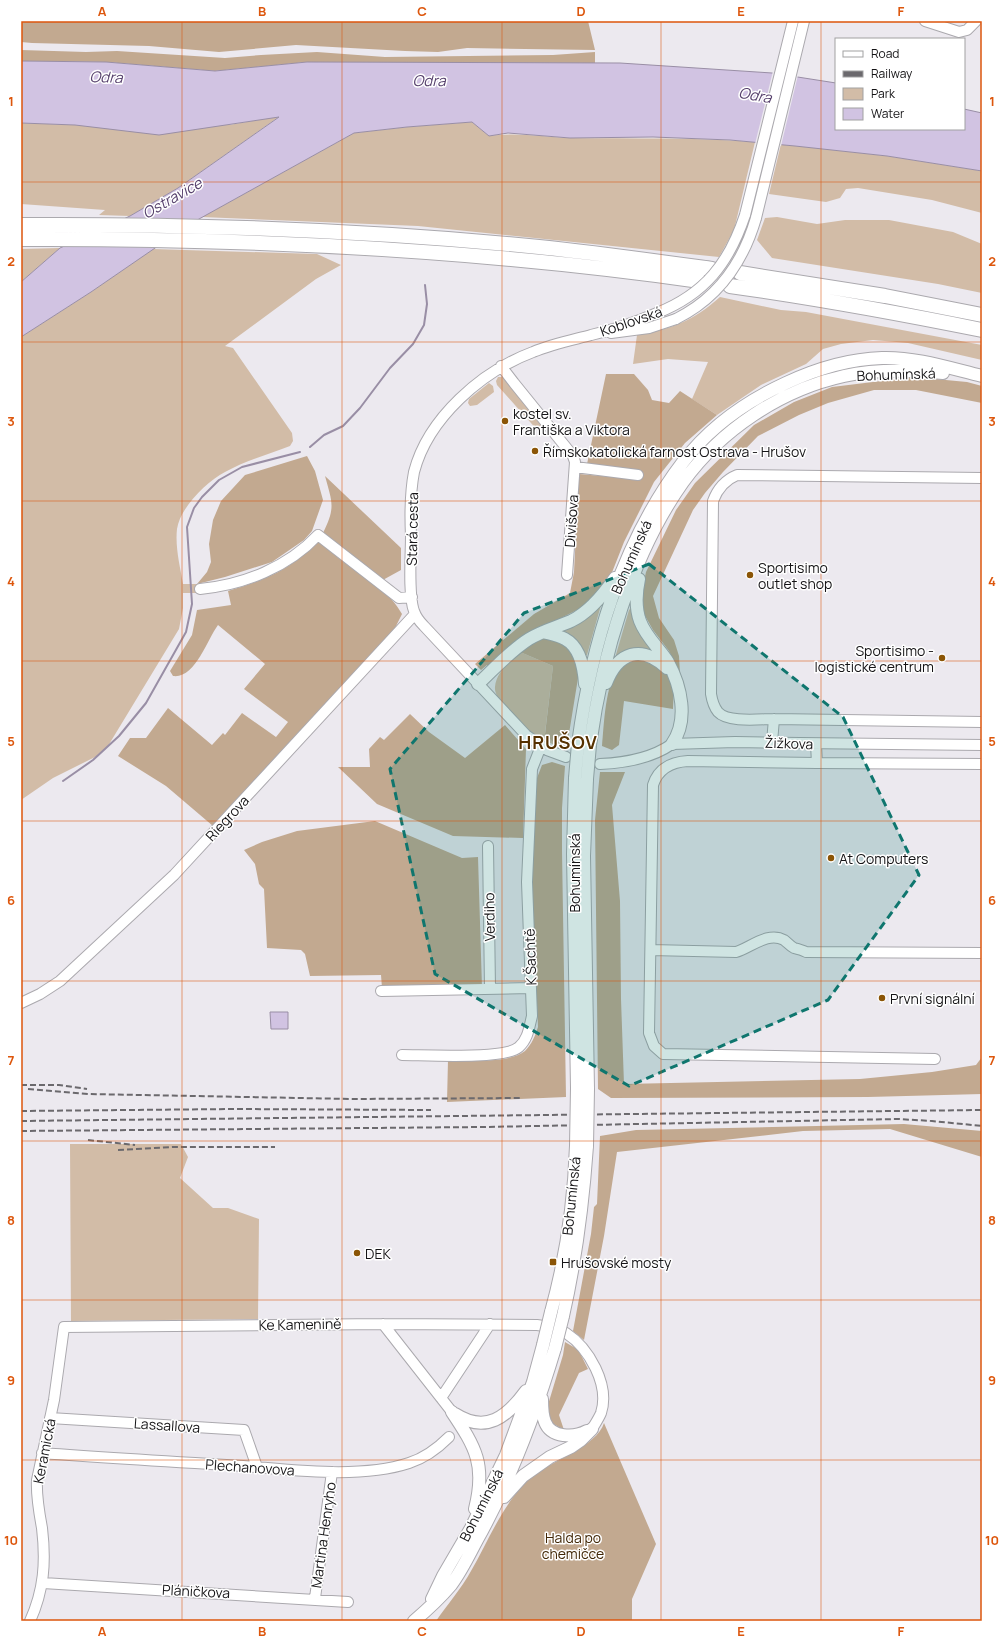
<svg xmlns="http://www.w3.org/2000/svg" width="1003" height="1642" viewBox="0 0 1003 1642" font-family="Manrope,sans-serif">
<rect width="100%" height="100%" fill="#ece9ef"/>
<path fill="#d2bca7" d="M 280,116 L 178,188 L 130,216 L 99,215 L 105,210 L 21,204 L 21,123 L 75,125 L 229,125 Z
M 472,122 L 489,136 C 517,132 544,137 572,138 C 633,139 694,137 755,142 L 734,230 L 719,257 L 418,226 L 202,217 L 354,133 L 407,127 Z
M 781,144 L 887,156 L 982,171 L 982,213 L 932,200 L 858,188 L 846,189 L 840,198 L 826,202 L 769,194 Z
M 777,217 L 817,224 L 845,220 L 889,220 L 953,232 L 982,244 L 982,293 L 938,284 L 772,258 L 757,240 L 765,218 Z
M 60,248 L 21,282 L 21,249 Z
M 153,249 L 317,254 L 341,265 L 316,279 L 225,346 L 233,348 L 292,433 L 293,441 L 290,446 C 269,454 245,461 225,472 C 206,482 180,508 177,529 C 175,547 180,566 183,584 L 197,584 L 197,593 L 183,593 L 183,608 L 179,629 L 108,746 L 99,755 L 53,778 L 21,800 L 21,337 L 91,292 Z
M 720,297 L 781,310 L 806,312 L 982,345 L 982,360 L 908,343 L 873,340 L 841,344 L 823,349 L 806,364 L 761,385 L 717,415 L 692,399 L 708,362 L 668,359 L 633,364 L 637,335 C 672,329 693,321 720,297 Z
M 498,377 L 503,377 L 505,379 L 545,427 L 539,432 L 497,385 L 496,381 Z
M 489,383 L 493,386 L 494,392 L 477,405 L 470,406 L 468,403 L 469,399 Z
M 601,605 L 587,655 L 584,657 L 555,632 Z
M 631,608 L 655,653 L 625,652 L 615,658 L 629,610 Z
M 520,652 L 553,666 L 545,733 L 557,746 C 552,744 546,741 540,738 C 528,731 493,702 495,687 C 496,672 510,662 520,652 Z
M 70,1144 L 181,1144 L 188,1157 L 180,1178 L 213,1208 L 228,1208 L 259,1219 L 258,1319 L 71,1321 Z"/>
<path fill="#c2a990" d="M 21,21 L 588,21 L 595,50 L 467,48 L 438,52 L 405,51 L 296,45 L 219,52 L 149,46 L 32,43 L 21,42 Z
M 21,50 L 86,52 L 117,51 L 225,58 L 261,55 L 317,52 L 385,57 L 553,55 L 595,52 L 595,63 L 307,62 L 215,71 L 106,62 L 21,61 Z
M 606,374 L 634,374 L 648,390 L 652,400 L 669,403 L 680,391 L 717,415 L 685,443 L 654,482 L 624,542 L 611,575 L 597,595 L 579,609 L 521,638 L 489,667 L 487,665 L 481,670 L 475,664 L 534,614 L 570,593 L 574,572 L 579,474 L 636,479 L 641,471 L 587,464 Z
M 914,377 L 967,382 L 982,386 L 982,403 L 916,390 L 874,390 L 828,403 L 799,415 L 758,436 L 723,472 L 705,493 L 693,510 L 653,596 L 659,618 L 674,640 L 679,656 L 680,674 L 669,651 L 653,630 L 644,614 L 642,591 L 646,572 L 676,510 L 695,483 L 754,425 L 794,402 L 832,387 Z
M 307,456 L 315,471 L 323,500 L 312,531 L 304,540 L 272,562 L 225,577 L 197,584 L 207,572 L 211,562 L 209,544 L 213,520 L 221,501 L 245,475 Z
M 325,476 L 401,548 L 401,570 L 381,581 L 323,533 C 336,507 332,502 325,476 Z
M 317,540 C 330,551 343,562 357,572 C 374,585 391,594 402,614 L 395,628 L 329,702 L 213,826 L 166,786 L 118,756 L 130,738 L 146,738 L 168,708 L 212,745 L 223,733 L 225,735 L 242,713 L 276,737 L 288,722 L 244,689 L 265,664 L 218,625 C 207,640 195,679 173,676 L 170,671 L 192,635 L 197,610 L 231,605 L 228,591 C 252,584 279,575 299,558 C 306,553 311,546 317,540 Z
M 543,639 L 552,639 L 570,648 L 579,672 L 567,746 L 557,746 L 545,734 L 553,666 L 520,652 L 534,642 Z
M 633,659 C 653,660 671,669 673,690 C 674,696 673,703 673,709 L 624,701 L 619,745 L 612,750 L 602,746 C 604,727 605,680 620,667 C 623,663 629,661 633,659 Z
M 410,714 L 429,732 L 465,758 L 505,725 L 526,749 L 523,838 L 453,836 L 377,804 L 338,767 L 370,767 L 369,749 L 380,737 L 384,740 Z
M 552,762 L 565,766 L 562,808 L 562,851 L 566,1097 L 447,1102 L 448,1060 C 468,1060 509,1064 525,1051 C 532,1044 535,1036 538,1027 L 532,878 L 537,778 L 542,765 Z
M 600,772 L 625,772 L 612,805 L 620,901 L 621,999 L 624,1084 L 860,1079 L 932,1072 L 976,1065 L 982,1057 L 982,1094 L 868,1097 L 611,1098 L 598,1089 L 595,820 Z
M 375,821 L 462,858 L 478,857 L 482,988 L 382,988 L 381,975 L 310,976 L 305,954 L 301,950 L 267,948 L 264,889 L 259,884 L 255,864 L 244,850 L 262,842 L 297,831 Z
M 904,1124 L 982,1131 L 982,1157 L 890,1129 L 803,1131 L 617,1152 L 604,1236 L 584,1340 L 573,1331 L 591,1234 L 594,1207 L 597,1204 L 600,1136 L 636,1130 Z
M 565,1342 L 577,1349 L 581,1355 L 588,1369 L 579,1373 L 559,1415 L 564,1430 L 552,1423 L 547,1408 L 563,1355 Z
M 604,1423 L 656,1544 L 632,1599 L 632,1621 L 436,1621 C 447,1605 461,1589 471,1571 C 489,1540 505,1498 534,1475 C 552,1461 597,1446 604,1423 Z"/>
<path fill="#d1c3e2" stroke="#998ea5" d="M 21,61 L 106,62 L 215,71 L 307,62 L 620,63 L 772,73 L 836,83 L 836,129 L 964,129 L 964,109 L 982,113 L 982,171 L 887,156 L 795,146 L 730,140 L 653,137 L 570,138 L 508,133 L 489,136 L 472,122 L 407,127 L 354,133 L 190,224 L 91,292 L 21,337 L 21,282 L 60,248 L 130,216 L 178,188 L 279,117 L 159,135 L 75,125 L 21,123 Z
M 270,1012 L 288,1012 L 288,1029 L 271,1029 Z"/>
<path fill="#ece9ef" d="M 773,71 L 798,75 L 781,146 L 755,144 Z"/>
<g fill="none" stroke-linecap="round" stroke-linejoin="round">
<path stroke="#998ea5" stroke-width="2" d="M 310,447 L 324,435 L 343,426 L 360,408 L 390,368 L 413,344 L 424,325 L 427,304 L 425,285
M 63,781 L 93,760 L 119,736 L 146,703 L 186,632 L 192,604 L 187,527 L 194,508 L 202,497 L 219,480 L 242,467 L 300,452"/>
<g stroke="#aba9ae" stroke-width="12">
<path id="minor" d="M 925,21 L 959,32 L 967,30 L 976,21
M 745,215 L 793,21
M 756,218 L 804,21
M 611,333 L 649,328 L 676,319
M 501,366 L 514,383 L 573,456 L 575,462 L 567,575
M 575,467 L 638,475
M 200,589 C 244,585 288,567 318,535 L 399,598 L 412,597
M 774,719 L 982,722
M 772,742 L 774,719 C 760,719 728,723 718,712 C 714,707 712,700 711,694 L 713,501 C 717,490 725,480 737,475 L 982,478
M 816,744 L 817,763
M 566,757 L 547,750 L 526,735 L 424,626 C 420,622 416,617 414,611 C 408,595 411,554 411,536 C 410,515 410,493 414,472 C 428,418 482,371 533,352 C 552,344 572,340 591,335 C 613,330 636,322 657,313
M 600,764 C 624,763 652,758 672,744 L 735,742 L 800,743 L 982,745
M 488,846 L 490,989
M 651,950 L 736,952 C 750,948 768,931 784,940 C 787,942 790,946 794,948 C 798,949 802,950 806,952 L 982,953
M 381,991 L 531,988
M 21,1003 L 40,994 L 60,981 L 174,875 L 415,614
M 402,1055 C 424,1055 505,1060 519,1047 C 528,1039 529,1028 532,1016 L 527,882 L 532,769 L 541,746
M 935,1059 L 663,1054 L 654,1046 L 649,1033 L 653,785 C 658,769 671,762 688,761 L 817,763 L 982,764
M 383,1324 L 452,1412
M 441,1398 L 490,1324
M 50,1418 L 244,1430 L 257,1467
M 42,1453 C 109,1458 176,1462 243,1466 C 294,1470 360,1479 409,1463 C 425,1458 437,1449 449,1437
M 43,1583 L 348,1602
M 315,1598 L 332,1472
M 30,1621 C 44,1590 46,1562 42,1528 C 39,1512 36,1496 37,1480 L 54,1400 L 64,1327 L 383,1324 L 537,1325 C 546,1326 558,1328 566,1333 C 589,1348 610,1385 601,1413 C 599,1418 595,1424 592,1429"/>
</g>
<g stroke="#aba9ae" stroke-width="14">
<path id="major" d="M 639,579 C 636,593 635,607 640,621 C 646,637 659,648 668,662 C 681,686 689,720 672,744
M 543,632 C 550,634 558,635 565,639 C 580,647 584,669 585,684
M 606,683 C 618,652 641,644 667,668
M 478,684 C 494,669 510,651 529,639 C 542,631 557,627 571,621 C 590,612 604,594 615,578
M 578,744 C 591,646 622,542 683,462 C 709,428 747,401 786,383 C 816,369 849,359 882,358 C 916,357 949,368 982,376
M 590,745 C 602,657 631,555 683,482 C 721,430 780,390 844,376 C 876,369 910,370 943,373
M 575,778 L 573,854 L 577,1088
M 587,779 L 584,856 L 588,1089
M 551,1312 C 566,1258 574,1202 576,1146
M 563,1316 C 576,1259 583,1203 587,1146
M 542,1399 C 542,1406 542,1415 545,1422 C 551,1438 574,1438 587,1431
M 452,1412 C 476,1448 486,1465 475,1509
M 455,1414 C 486,1434 507,1417 526,1391
M 504,1497 L 523,1476 L 550,1457 L 571,1447 L 581,1440 L 592,1429
M 432,1599 L 443,1576 L 471,1528 L 506,1455 L 533,1382 L 543,1345
M 414,1621 C 427,1610 440,1598 451,1585 C 461,1572 469,1555 477,1540 C 511,1479 535,1415 555,1348"/>
</g>
<g stroke="#aba9ae" stroke-width="16">
<path id="highway" d="M 21,225 C 194,224 367,230 539,247 C 597,253 654,261 712,269
M 21,239 C 248,238 475,249 700,281
M 740,273 L 885,296 L 982,315
M 730,286 C 815,298 898,313 982,330"/>
</g>
<use href="#minor" stroke="#fff" stroke-width="10"/>
<use href="#major" stroke="#fff" stroke-width="12"/>
<use href="#highway" stroke="#fff" stroke-width="14"/>
<path stroke="#6b696d" stroke-width="2" stroke-dasharray="6 3" stroke-linecap="butt" d="M 21,1085 L 59,1085 L 87,1089
M 28,1089 L 88,1094 L 353,1099 L 522,1098
M 21,1111 L 234,1109 L 431,1110
M 21,1121 L 982,1110
M 21,1131 L 484,1127 L 898,1119 L 932,1121 L 982,1126
M 88,1140 L 135,1145
M 118,1150 L 173,1147 L 275,1147"/>
<g stroke="#aba9ae" stroke-width="12" stroke-linecap="butt">
<path id="minor-bridge" d="M 657,313 C 705,294 729,263 745,215
M 676,319 C 718,298 743,263 756,218"/>
</g>
<g stroke="#aba9ae" stroke-width="14" stroke-linecap="butt">
<path id="major-bridge" d="M 575,778 L 578,744
M 587,779 L 590,745
M 576,1146 L 577,1088
M 587,1146 L 588,1089
M 543,1345 L 551,1312
M 555,1348 L 563,1316"/>
</g>
<use href="#minor-bridge" stroke="#fff" stroke-width="10"/>
<use href="#major-bridge" stroke="#fff" stroke-width="12"/>
</g>
<path fill="#0f766e" fill-opacity="0.2" stroke="#0f766e" stroke-width="3" stroke-dasharray="8 5" stroke-linejoin="round" d="M 649,564 L 843,717 L 919,875 L 828,1000 L 629,1086 L 435,974 L 390,769 L 524,613 Z"/>
<path fill="none" stroke="#dd560c" stroke-width="1" stroke-opacity="0.55" d="M 182,21 L 182,1621M 342,21 L 342,1621M 502,21 L 502,1621M 661,21 L 661,1621M 821,21 L 821,1621M 21,182 L 982,182M 21,342 L 982,342M 21,501 L 982,501M 21,661 L 982,661M 21,821 L 982,821M 21,981 L 982,981M 21,1141 L 982,1141M 21,1300 L 982,1300M 21,1460 L 982,1460"/>
<g fill="#8b5506" stroke="#fff" stroke-width="1.5">
<circle cx="505" cy="421" r="4"/>
<circle cx="535" cy="451" r="4"/>
<circle cx="750" cy="575" r="4"/>
<circle cx="942" cy="658" r="4"/>
<circle cx="831" cy="858" r="4"/>
<circle cx="882" cy="998" r="4"/>
<circle cx="357" cy="1253" r="4"/>
<rect x="549" y="1258" width="8" height="8" rx="2"/>
</g>
<g text-anchor="middle" dominant-baseline="central" stroke-width="3" stroke-linejoin="round" paint-order="stroke">
<g font-size="14" fill="#151416" stroke="#fff">
<text transform="translate(631 321) rotate(-19)">Koblovská</text>
<text transform="translate(896 374) rotate(-2)">Bohumínská</text>
<text transform="translate(571 521) rotate(-86)">Divišova</text>
<text transform="translate(412 529) rotate(-89)">Stará cesta</text>
<text transform="translate(631 557) rotate(-66)">Bohumínská</text>
<text transform="translate(789 743) rotate(2)">Žižkova</text>
<text transform="translate(227 818) rotate(-47)">Riegrova</text>
<text transform="translate(574 873) rotate(-90)">Bohumínská</text>
<text transform="translate(489 917) rotate(-91)">Verdiho</text>
<text transform="translate(530 957) rotate(-92)">K Šachtě</text>
<text transform="translate(571 1196) rotate(-84)">Bohumínská</text>
<text transform="translate(300 1324) rotate(-1)">Ke Kamenině</text>
<text transform="translate(167 1425) rotate(4)">Lassallova</text>
<text transform="translate(44 1451) rotate(-79)">Keramická</text>
<text transform="translate(250 1467) rotate(4)">Plechanovova</text>
<text transform="translate(481 1505) rotate(-63)">Bohumínská</text>
<text transform="translate(323 1535) rotate(-82)">Martina Henryho</text>
<text transform="translate(196 1591) rotate(3)">Pláničkova</text>
</g>
<g font-size="14" fill="#151416" stroke="#fff" text-anchor="start">
<text x="513" y="413">kostel sv.<tspan x="513" dy="16">Františka a Viktora</tspan></text>
<text x="543" y="451">Římskokatolická farnost Ostrava - Hrušov</text>
<text x="758" y="567">Sportisimo<tspan x="758" dy="16">outlet shop</tspan></text>
<text x="934" y="650" text-anchor="end">Sportisimo -<tspan x="934" dy="16">logistické centrum</tspan></text>
<text x="839" y="858">At Computers</text>
<text x="890" y="998">První signální</text>
<text x="365" y="1253">DEK</text>
<text x="561" y="1262">Hrušovské mosty</text>
</g>
<g font-size="14" fill="#412706" stroke="#fff">
<text x="573" y="1537">Halda po<tspan x="573" dy="16">chemičce</tspan></text>
</g>
<g font-size="15" font-style="italic" fill="#57416d" stroke="#fff">
<text transform="translate(106 77) rotate(2)">Odra</text>
<text x="429" y="80">Odra</text>
<text transform="translate(755 95) rotate(10)">Odra</text>
<text transform="translate(172 198) rotate(-30)">Ostravice</text>
</g>
<g font-size="18" font-weight="bold" letter-spacing="1" fill="#563100" stroke="#fff">
<text x="558" y="742">HRUŠOV</text>
</g>
</g>
<rect width="1003" height="1642" fill="none" stroke="#ffffff" stroke-width="44"/>
<rect x="835" y="38" width="130" height="92" fill="#ffffff" stroke="#a1a1a2"/>
<rect x="843" y="51" width="20" height="6" fill="#ffffff" stroke="#a1a1a2"/>
<text x="871" y="58" font-size="12" fill="#151416">Road</text>
<rect x="843" y="71" width="20" height="6" fill="#6b696d" stroke="#a1a1a2"/>
<text x="871" y="78" font-size="12" fill="#151416">Railway</text>
<rect x="843" y="88" width="20" height="12" fill="#d2bca7" stroke="#a1a1a2"/>
<text x="871" y="98" font-size="12" fill="#151416">Park</text>
<rect x="843" y="108" width="20" height="12" fill="#d1c3e2" stroke="#a1a1a2"/>
<text x="871" y="118" font-size="12" fill="#151416">Water</text>
<rect x="22" y="22" width="959" height="1598" fill="none" stroke="#dd560c" stroke-width="1.5"/>
<g font-size="13" text-anchor="middle" font-weight="bold" fill="#dd560c">
<text x="102" y="16">A</text>
<text x="262" y="16">B</text>
<text x="422" y="16">C</text>
<text x="581" y="16">D</text>
<text x="741" y="16">E</text>
<text x="901" y="16">F</text>
<text x="11" y="106">1</text>
<text x="992" y="106">1</text>
<text x="11" y="266">2</text>
<text x="992" y="266">2</text>
<text x="11" y="426">3</text>
<text x="992" y="426">3</text>
<text x="11" y="586">4</text>
<text x="992" y="586">4</text>
<text x="11" y="746">5</text>
<text x="992" y="746">5</text>
<text x="11" y="905">6</text>
<text x="992" y="905">6</text>
<text x="11" y="1065">7</text>
<text x="992" y="1065">7</text>
<text x="11" y="1225">8</text>
<text x="992" y="1225">8</text>
<text x="11" y="1385">9</text>
<text x="992" y="1385">9</text>
<text x="11" y="1545">10</text>
<text x="992" y="1545">10</text>
<text x="102" y="1636">A</text>
<text x="262" y="1636">B</text>
<text x="422" y="1636">C</text>
<text x="581" y="1636">D</text>
<text x="741" y="1636">E</text>
<text x="901" y="1636">F</text>
</g>
</svg>
